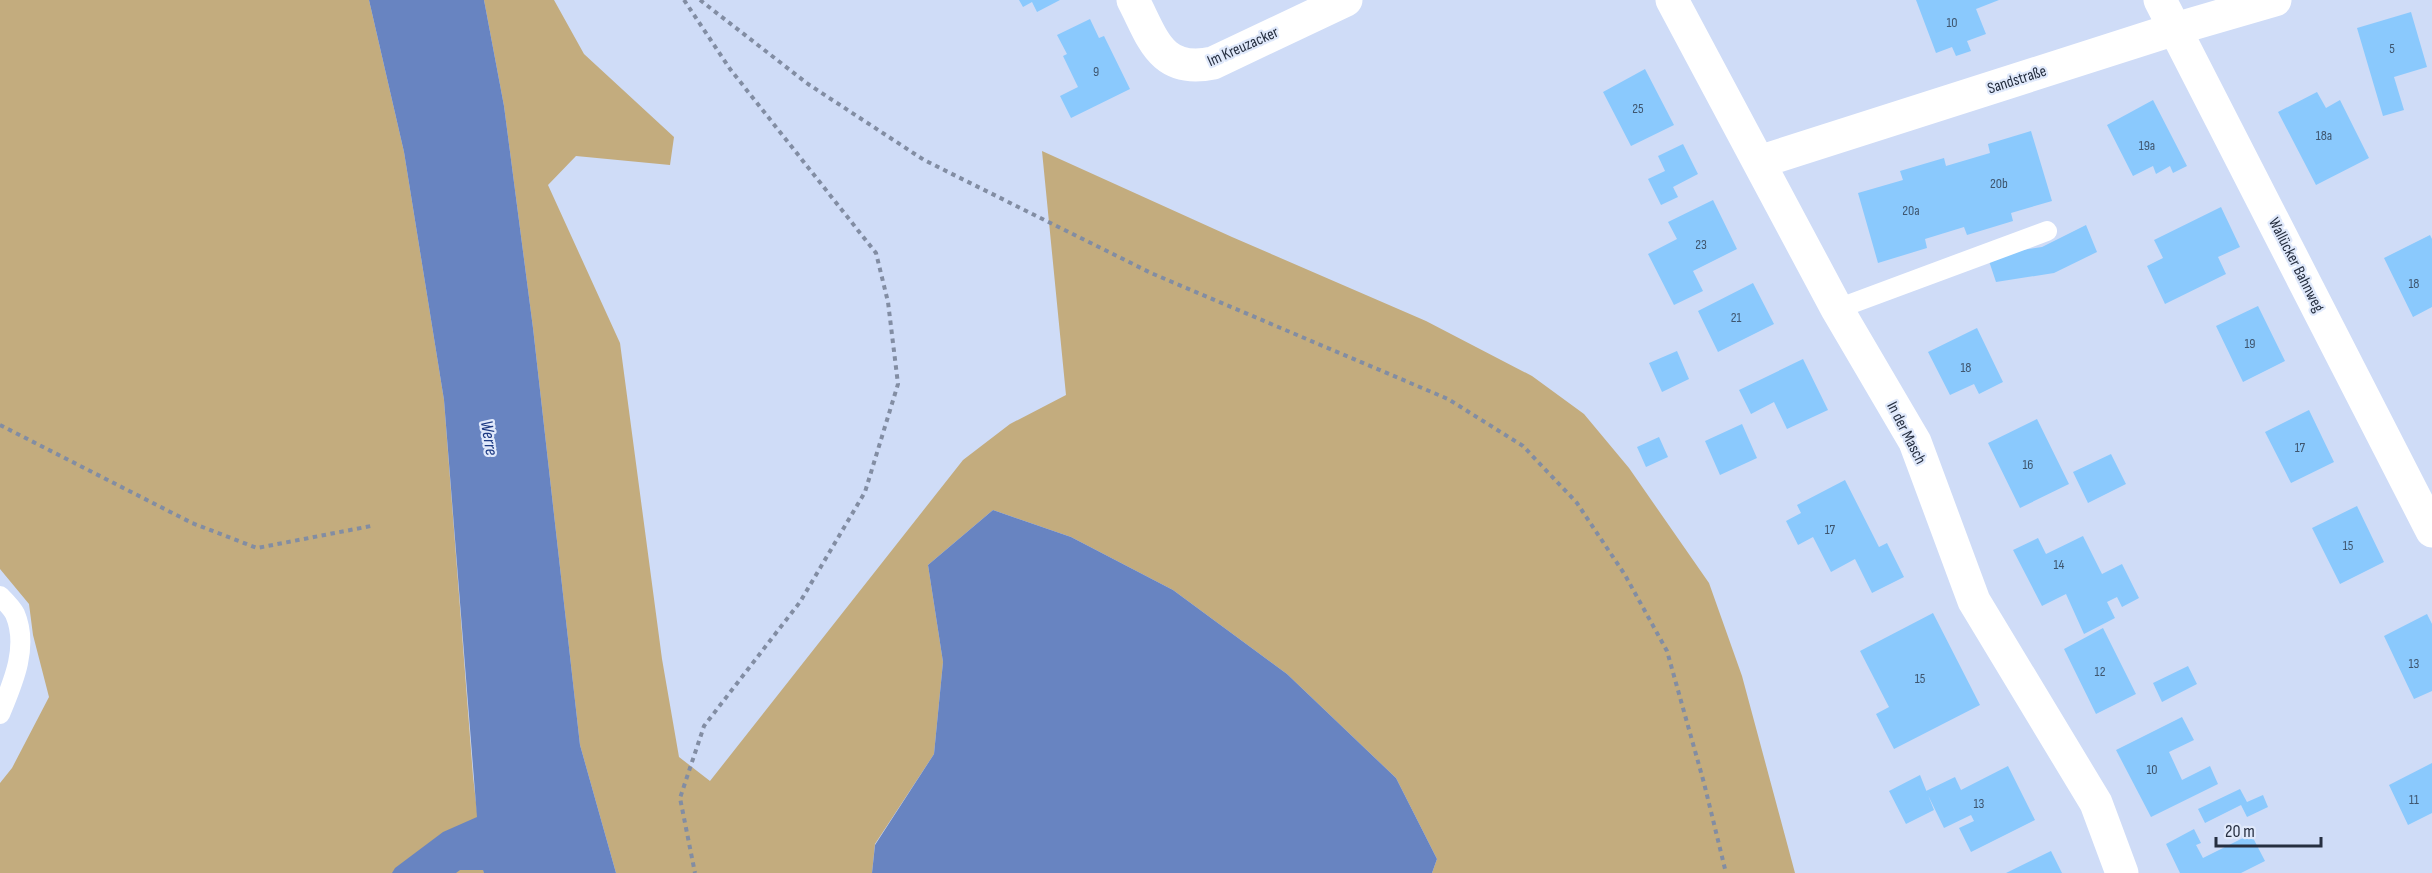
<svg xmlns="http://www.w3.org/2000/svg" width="2432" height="873" viewBox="0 0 2432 873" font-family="'Sofia Sans Condensed',sans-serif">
<rect width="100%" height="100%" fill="#cfdcf7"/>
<path fill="#c3ac7e" d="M 0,0 L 369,0 L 404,152 L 444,400 L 473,776 L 484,873 L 0,873 L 0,783 L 12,768 L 49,697 L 33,635 L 29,604 L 0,569 Z
M 484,0 L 554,0 L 584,54 L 674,137 L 670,165 L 576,156 L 548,185 L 620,343 L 662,659 L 679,757 L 710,781 L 963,460 L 1010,424 L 1066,395 L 1042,151 L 1232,237 L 1426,321 L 1532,376 L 1584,414 L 1629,468 L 1709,583 L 1742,676 L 1795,873 L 1432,873 L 1437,859 L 1396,778 L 1287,674 L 1173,590 L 1071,537 L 993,510 L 928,565 L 943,662 L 934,754 L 875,844 L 872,873 L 616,873 L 580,745 L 533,328 L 504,106 Z"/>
<path fill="#6884c1" d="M 369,0 L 484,0 L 504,106 L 533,328 L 580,745 L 616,873 L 484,873 L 483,870 L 460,870 L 456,873 L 392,873 L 395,868 L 443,832 L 477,817 L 444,400 L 404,152 Z
M 993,510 L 1071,537 L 1173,590 L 1287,674 L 1396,778 L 1437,859 L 1432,873 L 872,873 L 875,845 L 934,754 L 943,662 L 928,565 Z"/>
<path fill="#8ac9fd" d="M 1019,0 L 1060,0 L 1037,12 L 1032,2 L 1023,7 Z
M 1916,0 L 1999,0 L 1976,9 L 1986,34 L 1967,41 L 1971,51 L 1956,56 L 1952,47 L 1936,53 Z
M 2411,12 L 2427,67 L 2394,77 L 2404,110 L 2383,116 L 2357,28 Z
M 1090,19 L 1099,38 L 1104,36 L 1130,89 L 1071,118 L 1060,96 L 1078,87 L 1063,56 L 1067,54 L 1057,35 Z
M 1645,69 L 1674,125 L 1631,146 L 1603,92 Z
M 2317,92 L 2326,108 L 2340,100 L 2369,158 L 2316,185 L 2278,112 Z
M 2153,100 L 2187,166 L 2173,173 L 2170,166 L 2156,174 L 2153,166 L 2133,176 L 2107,125 Z
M 2031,131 L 2052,201 L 2011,213 L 2013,221 L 1967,235 L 1964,227 L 1925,239 L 1927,248 L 1878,263 L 1858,193 L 1903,180 L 1900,171 L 1944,158 L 1946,166 L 1990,153 L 1988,144 Z
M 1683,144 L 1698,174 L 1673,187 L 1678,197 L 1661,205 L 1648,179 L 1665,171 L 1658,156 Z
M 1713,200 L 1737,249 L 1693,271 L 1703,291 L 1674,305 L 1648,254 L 1677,239 L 1668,222 Z
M 2221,207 L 2240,247 L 2218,257 L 2226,274 L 2165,304 L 2147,266 L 2163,258 L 2154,240 Z
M 2086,225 L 2097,252 L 2054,273 L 1996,282 L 1987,255 L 2042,247 Z
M 2430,235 L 2432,239 L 2432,307 L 2413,317 L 2384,258 Z
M 1753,283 L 1774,324 L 1718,352 L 1698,311 Z
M 2258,306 L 2285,361 L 2243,382 L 2216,326 Z
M 1977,328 L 2003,382 L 1979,394 L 1974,384 L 1950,395 L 1928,352 Z
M 1677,351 L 1689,379 L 1662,392 L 1649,363 Z
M 1803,359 L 1828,410 L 1787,429 L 1774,402 L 1751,414 L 1739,390 Z
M 2309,410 L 2334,462 L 2291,483 L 2265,432 Z
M 2037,419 L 2069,484 L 2020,508 L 1988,443 Z
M 1742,424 L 1757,458 L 1720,475 L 1705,441 Z
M 1659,437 L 1668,457 L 1646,467 L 1637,447 Z
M 2111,454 L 2126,484 L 2088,503 L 2073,472 Z
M 1845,480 L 1879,547 L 1887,543 L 1904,577 L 1872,593 L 1855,559 L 1831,572 L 1813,537 L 1798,545 L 1786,521 L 1801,513 L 1797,505 Z
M 2357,506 L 2384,562 L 2340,584 L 2312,528 Z
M 2083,536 L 2102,574 L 2122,564 L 2139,598 L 2122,607 L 2117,597 L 2107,602 L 2115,618 L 2084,634 L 2066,594 L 2042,606 L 2013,550 L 2038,538 L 2046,554 Z
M 1933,613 L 1980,705 L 1894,749 L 1876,714 L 1889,707 L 1860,651 Z
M 2427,614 L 2432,624 L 2432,691 L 2414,699 L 2384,636 Z
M 2103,628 L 2136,694 L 2096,714 L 2064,649 Z
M 2188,666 L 2197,684 L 2162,702 L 2153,683 Z
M 2182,717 L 2194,740 L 2169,752 L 2182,780 L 2210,766 L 2218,784 L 2151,817 L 2116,750 Z
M 2432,763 L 2432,813 L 2408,825 L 2389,785 Z
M 2008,766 L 2035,820 L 1971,852 L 1959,828 L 1974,821 L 1971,815 L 1944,828 L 1926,791 L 1955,777 L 1961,790 Z
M 1920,775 L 1934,810 L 1906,824 L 1889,791 Z
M 2240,789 L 2247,802 L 2263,795 L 2268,807 L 2247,817 L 2241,805 L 2205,823 L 2198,809 Z
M 2194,829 L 2201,843 L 2196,845 L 2203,858 L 2251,834 L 2265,861 L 2241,873 L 2180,873 L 2166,844 Z
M 2051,851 L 2062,873 L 2006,873 Z"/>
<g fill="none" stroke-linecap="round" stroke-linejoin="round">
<path stroke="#828da3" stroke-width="4" stroke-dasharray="4.5 4.5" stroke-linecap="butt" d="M 684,0 L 730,69 L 876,253 L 888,302 L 898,384 L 865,492 L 800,602 L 704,726 L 680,798 L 695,873
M 700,0 L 808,84 L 924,160 L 1151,273 L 1448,399 L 1523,446 L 1577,503 L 1625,575 L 1667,651 L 1704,783 L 1726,873
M 0,425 L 192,523 L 257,548 L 371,526"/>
<path stroke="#fff" stroke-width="20" d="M 1837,309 L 2047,231
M 0,596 C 5,601 12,608 15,614 C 29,647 13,683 0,714"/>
<path stroke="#fff" stroke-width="33" d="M 1133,0 C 1153,38 1160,74 1213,63 L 1346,0
M 1672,0 L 1837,309 L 1915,442 L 1974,601 L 2096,803 L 2122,873
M 2160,0 L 2432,531
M 1759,162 L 2175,29 L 2275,0"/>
</g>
<g text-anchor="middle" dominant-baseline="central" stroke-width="4.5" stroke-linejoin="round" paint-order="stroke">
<g font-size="14" fill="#3f566f">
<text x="1952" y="22">10</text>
<text x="2392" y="48">5</text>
<text x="1096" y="71">9</text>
<text x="1638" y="108">25</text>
<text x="2324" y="135">18a</text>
<text x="2147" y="145">19a</text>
<text x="1999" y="183">20b</text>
<text x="1911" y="210">20a</text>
<text x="1701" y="244">23</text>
<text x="2414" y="283">18</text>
<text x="1736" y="317">21</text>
<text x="2250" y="343">19</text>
<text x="1966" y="367">18</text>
<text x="2300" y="447">17</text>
<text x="2028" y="464">16</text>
<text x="1830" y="529">17</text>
<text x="2348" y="545">15</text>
<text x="2059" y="564">14</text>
<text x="2414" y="663">13</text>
<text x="2100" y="671">12</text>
<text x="1920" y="678">15</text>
<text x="2152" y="769">10</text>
<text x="2414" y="799">11</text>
<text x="1979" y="803">13</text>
</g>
<g font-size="16" fill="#262f40" stroke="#e0e9fb">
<text transform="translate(1243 47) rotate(-24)">Im Kreuzacker</text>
<text transform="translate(2017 80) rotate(-18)">Sandstraße</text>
<text transform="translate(2296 265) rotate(63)">Wallücker Bahnweg</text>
<text transform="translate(1906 433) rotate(63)">In der Masch</text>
</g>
<g font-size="18" font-style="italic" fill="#1d3a83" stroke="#e0e9fb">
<text transform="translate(489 438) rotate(81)">Werre</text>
</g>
</g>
<path d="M2216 837v9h105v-9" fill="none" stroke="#262f40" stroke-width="3"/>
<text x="2225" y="837" font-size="18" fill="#262f40" stroke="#e0e9fb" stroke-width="4.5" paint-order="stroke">20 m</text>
</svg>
